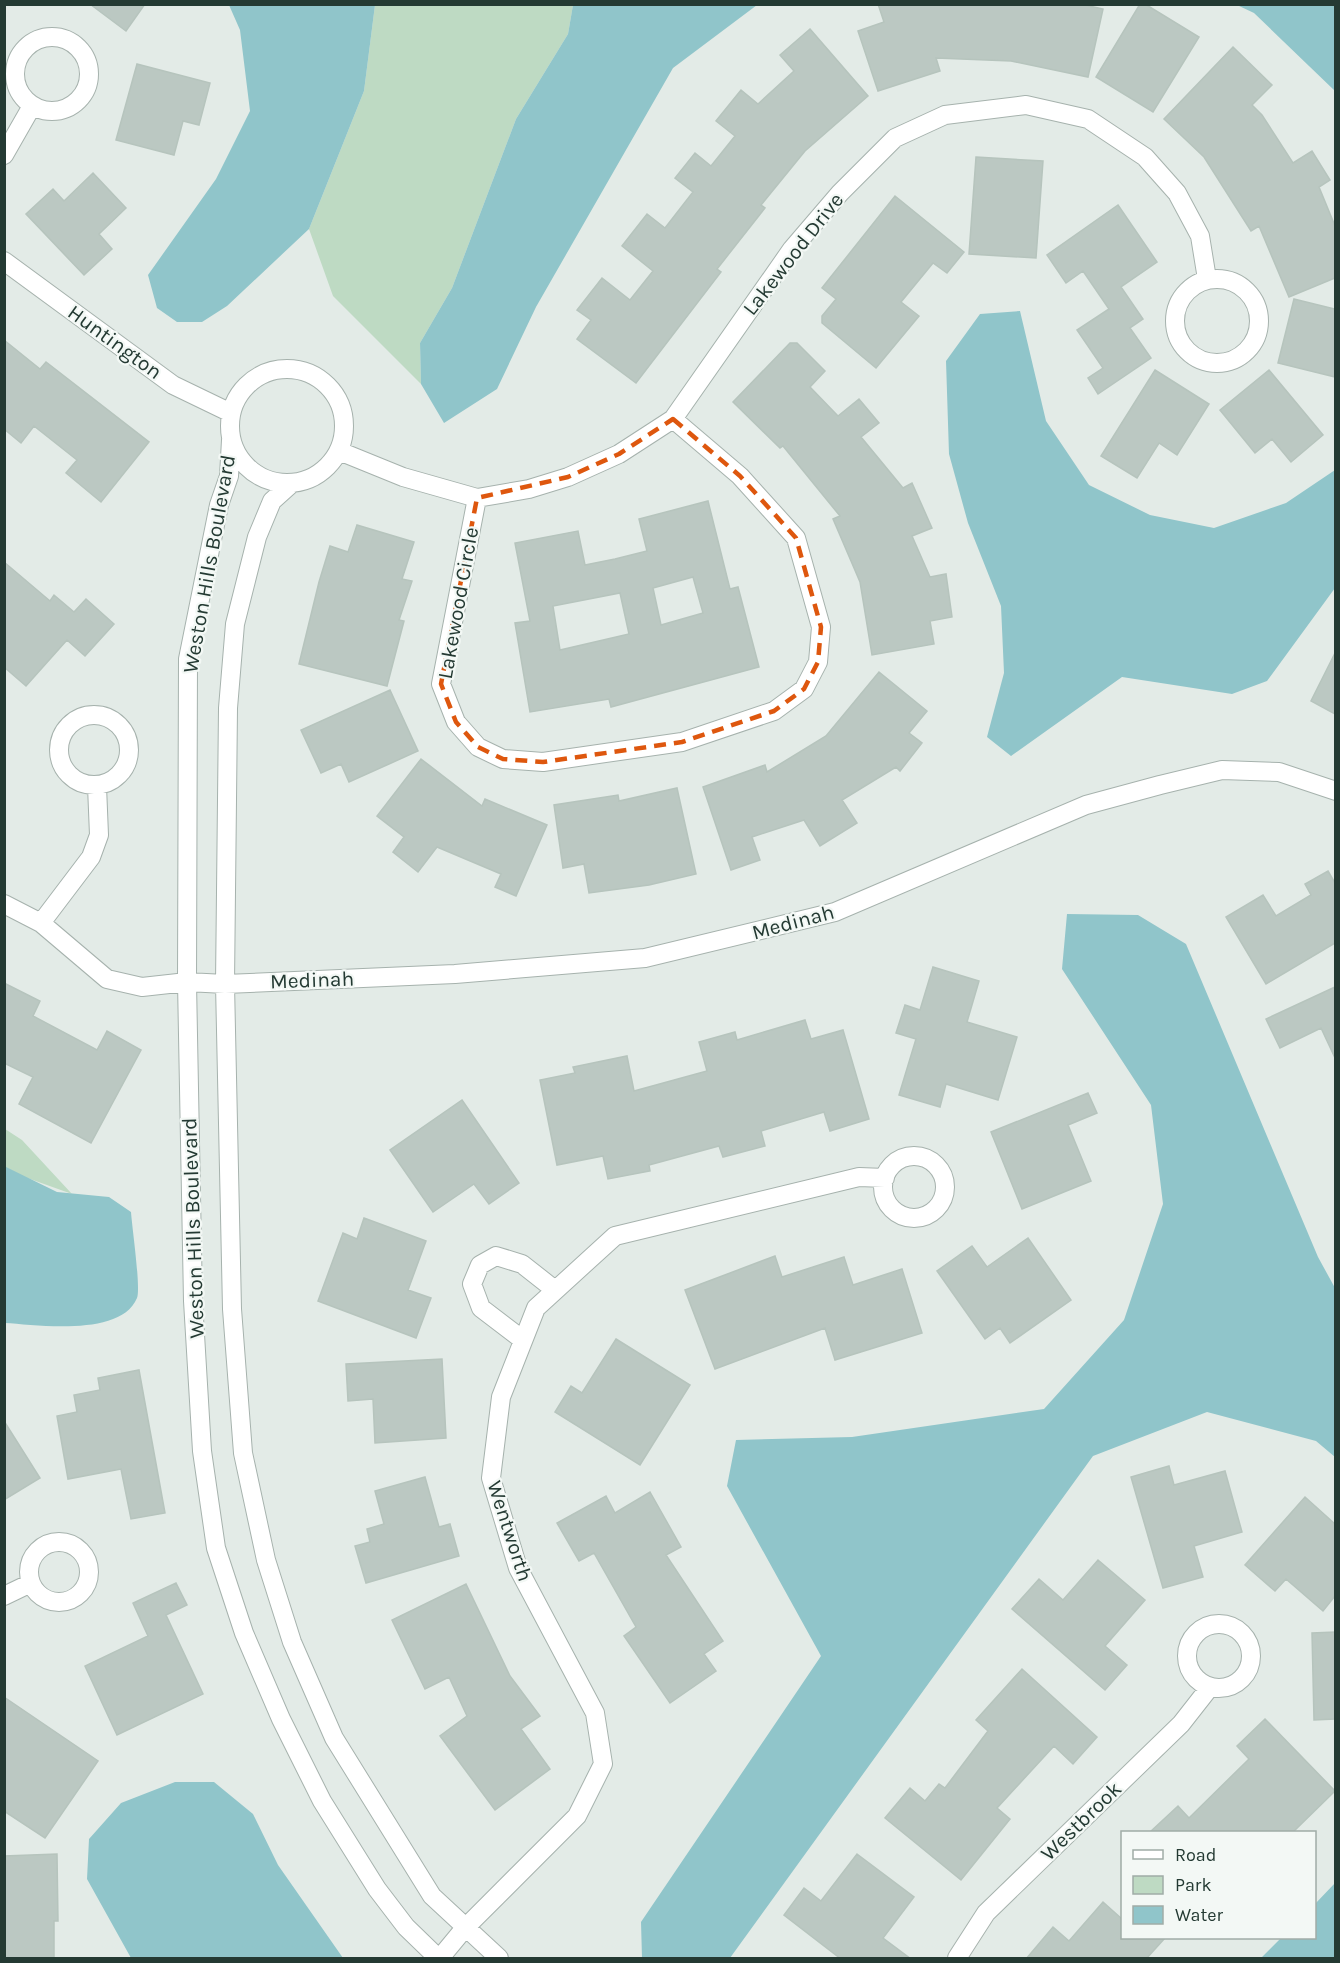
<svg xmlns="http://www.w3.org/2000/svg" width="1340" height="1963" viewBox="0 0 1340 1963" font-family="Karla,sans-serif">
<rect width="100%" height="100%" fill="#e3ebe7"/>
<path fill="#bedac3" d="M 375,5 L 573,5 L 568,34 L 516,119 L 452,288 L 420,343 L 421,384 L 333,296 L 309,229 L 364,91 Z
M 5,1129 L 22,1140 L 72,1194 L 5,1170 Z"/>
<path fill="#90c5ca" d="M 229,5 L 375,5 L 364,91 L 309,229 L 227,306 L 202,322 L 177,322 L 157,308 L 148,275 L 216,179 L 250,111 L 240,30 Z
M 573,5 L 757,5 L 673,68 L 536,307 L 497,389 L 444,423 L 421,384 L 420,343 L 452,288 L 516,119 L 568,34 Z
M 1237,5 L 1335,5 L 1335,91 L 1254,13 Z
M 1020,311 L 1046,421 L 1089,485 L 1150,515 L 1214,528 L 1286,503 L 1335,470 L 1335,588 L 1267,681 L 1232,694 L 1122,677 L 1011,756 L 987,737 L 1004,673 L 1001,606 L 968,523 L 949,454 L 946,361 L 980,314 Z
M 1067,914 L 1138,915 L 1186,944 L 1318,1257 L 1335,1288 L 1335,1457 L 1316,1441 L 1207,1412 L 1093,1456 L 730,1958 L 642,1958 L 641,1922 L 821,1656 L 727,1486 L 736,1440 L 852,1437 L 1044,1409 L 1124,1320 L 1163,1204 L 1151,1105 L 1062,969 Z
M 4,1166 L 57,1192 L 109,1197 L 131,1212 C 132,1227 141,1288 137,1298 C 121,1337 38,1325 5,1323 Z
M 175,1782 L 214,1782 L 253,1814 L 278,1865 L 343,1958 L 131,1958 L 87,1879 L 89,1839 L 121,1803 Z
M 1335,1883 L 1335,1958 L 1261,1958 L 1281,1938 L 1314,1938 L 1315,1904 Z"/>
<path fill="#bbc8c2" stroke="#b6c4bd" stroke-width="1.5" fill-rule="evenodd" d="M 90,4 L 145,4 L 126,31 Z
M 878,4 L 1081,4 L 1103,9 L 1088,77 L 1011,61 L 936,58 L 940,71 L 878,91 L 858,31 L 884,22 Z
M 1140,4 L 1145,4 L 1199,37 L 1153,112 L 1096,77 Z
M 810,29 L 868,96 L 805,151 L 761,205 L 765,208 L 717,269 L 721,272 L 636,383 L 577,339 L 591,320 L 577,310 L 602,278 L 630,300 L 653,271 L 622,246 L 647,214 L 665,228 L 693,192 L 675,178 L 695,153 L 711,166 L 735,136 L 716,121 L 741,90 L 758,104 L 794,71 L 780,55 Z
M 1233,47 L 1272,85 L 1252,105 L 1262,115 L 1293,163 L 1312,151 L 1330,180 L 1319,187 L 1335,226 L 1335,278 L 1289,297 L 1259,226 L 1251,231 L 1204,157 L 1164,119 Z
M 137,64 L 210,83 L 199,125 L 183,121 L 174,155 L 116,140 Z
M 976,157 L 1043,161 L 1036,258 L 969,254 Z
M 93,173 L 126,208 L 99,234 L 112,249 L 84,275 L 26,214 L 53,189 L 64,201 Z
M 895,196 L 964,252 L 947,273 L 933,263 L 901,302 L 919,316 L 876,368 L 822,323 L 822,316 L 836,299 L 822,288 Z
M 1118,205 L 1157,262 L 1121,287 L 1143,319 L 1130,328 L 1151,358 L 1098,394 L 1088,378 L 1103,368 L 1077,330 L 1109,309 L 1083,271 L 1066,283 L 1047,255 Z
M 1294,299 L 1335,309 L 1335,377 L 1278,363 Z
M 4,340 L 40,369 L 46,362 L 149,442 L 101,502 L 66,473 L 77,460 L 34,426 L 21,443 L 4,429 Z
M 790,343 L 797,343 L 825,371 L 810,387 L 838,416 L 859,399 L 879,423 L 861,437 L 903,488 L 912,483 L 932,528 L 912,536 L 930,577 L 946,574 L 952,617 L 930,621 L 934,644 L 872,655 L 860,582 L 833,519 L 840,516 L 783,446 L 780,448 L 733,402 Z
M 1155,370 L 1209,404 L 1177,455 L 1159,443 L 1137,478 L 1101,456 Z
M 1269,370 L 1323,435 L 1291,462 L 1272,439 L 1255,453 L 1220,410 Z
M 708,501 L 730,589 L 738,587 L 759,667 L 611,707 L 609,699 L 530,712 L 515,623 L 530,621 L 515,543 L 578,531 L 585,565 L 615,559 L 647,551 L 639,519 ZM 693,577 L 703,613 L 661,625 L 653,588 ZM 620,593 L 629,634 L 560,650 L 553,606 Z
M 357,525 L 414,542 L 402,579 L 412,581 L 399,620 L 404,621 L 387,686 L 299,664 L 319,582 L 330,546 L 348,552 Z
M 4,562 L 50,601 L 54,595 L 74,612 L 86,599 L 114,624 L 85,656 L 67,640 L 26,686 L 4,667 Z
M 1335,653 L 1335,714 L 1311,701 Z
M 879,672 L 927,711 L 909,733 L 922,743 L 900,771 L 896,767 L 842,800 L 857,823 L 820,846 L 804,820 L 752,837 L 760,860 L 731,870 L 703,787 L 765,765 L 767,772 L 826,736 Z
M 390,690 L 418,751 L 349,782 L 341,764 L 321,773 L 301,730 Z
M 421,759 L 482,806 L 485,799 L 547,825 L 516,896 L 495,887 L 501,874 L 437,847 L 418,872 L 393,852 L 404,837 L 377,816 Z
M 677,788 L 696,874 L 649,885 L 589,893 L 584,864 L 563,868 L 554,805 L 618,795 L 619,801 Z
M 1328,871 L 1335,883 L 1335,943 L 1266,984 L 1226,917 L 1263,895 L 1276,916 L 1311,895 L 1305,884 Z
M 933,967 L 979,981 L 967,1022 L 1017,1037 L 998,1100 L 946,1084 L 940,1107 L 899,1095 L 916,1039 L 896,1033 L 905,1005 L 920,1010 Z
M 4,983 L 40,1001 L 33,1016 L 97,1050 L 107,1031 L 141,1050 L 91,1143 L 19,1104 L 33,1077 L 4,1063 Z
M 1335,987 L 1335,1058 L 1321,1028 L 1280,1048 L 1266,1019 Z
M 805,1020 L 811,1039 L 843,1030 L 869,1119 L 830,1131 L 824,1112 L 761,1131 L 765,1146 L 723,1157 L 719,1146 L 649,1165 L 650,1171 L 608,1179 L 603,1156 L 557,1165 L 540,1080 L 575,1073 L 573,1067 L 627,1056 L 634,1091 L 707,1071 L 699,1042 L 735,1032 L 737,1040 Z
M 1088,1093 L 1097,1113 L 1068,1125 L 1091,1181 L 1022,1209 L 991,1132 Z
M 462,1100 L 519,1183 L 489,1204 L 474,1184 L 433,1212 L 390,1150 Z
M 364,1218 L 426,1241 L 408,1290 L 431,1298 L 416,1338 L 318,1301 L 343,1233 L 357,1239 Z
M 1028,1238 L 1071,1300 L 1010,1343 L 1000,1328 L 985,1339 L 937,1271 L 972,1246 L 987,1267 Z
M 775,1256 L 782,1277 L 844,1257 L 853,1285 L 902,1269 L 922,1333 L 835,1360 L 825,1328 L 715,1369 L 685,1290 Z
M 616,1339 L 690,1385 L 640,1465 L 555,1412 L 571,1386 L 582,1393 Z
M 442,1359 L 446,1438 L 375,1443 L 373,1399 L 348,1401 L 346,1364 Z
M 139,1370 L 165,1513 L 131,1519 L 121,1469 L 68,1479 L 57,1416 L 77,1412 L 74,1395 L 100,1390 L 98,1378 Z
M 4,1421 L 40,1478 L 4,1500 Z
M 1169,1466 L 1174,1485 L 1225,1471 L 1242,1532 L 1194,1546 L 1203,1577 L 1163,1588 L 1131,1477 Z
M 425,1477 L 439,1527 L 450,1524 L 459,1556 L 366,1583 L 355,1546 L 370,1542 L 367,1529 L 384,1524 L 375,1491 Z
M 650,1492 L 681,1547 L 666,1555 L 723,1641 L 704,1654 L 716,1671 L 670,1703 L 624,1636 L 636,1627 L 594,1553 L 579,1561 L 557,1523 L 606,1496 L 615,1513 Z
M 1305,1497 L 1335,1524 L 1335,1596 L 1323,1611 L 1286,1579 L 1275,1591 L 1245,1565 Z
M 1098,1560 L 1145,1600 L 1105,1646 L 1127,1665 L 1105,1690 L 1012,1609 L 1039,1579 L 1063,1600 Z
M 176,1583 L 187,1605 L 166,1615 L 203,1694 L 117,1735 L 85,1666 L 148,1636 L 133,1603 Z
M 466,1584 L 510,1676 L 540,1716 L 521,1729 L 550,1769 L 495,1810 L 440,1736 L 467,1716 L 449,1677 L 425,1689 L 392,1620 Z
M 1335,1632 L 1335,1719 L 1314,1720 L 1312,1633 Z
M 1022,1669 L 1097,1737 L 1073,1764 L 1054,1746 L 997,1808 L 1010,1819 L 961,1880 L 885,1818 L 910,1788 L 925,1801 L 939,1784 L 945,1788 L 988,1731 L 976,1720 Z
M 4,1697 L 98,1761 L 45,1838 L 4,1811 Z
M 1265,1719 L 1335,1791 L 1292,1833 L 1149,1833 L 1178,1806 L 1189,1818 L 1249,1759 L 1237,1746 Z
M 57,1854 L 58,1921 L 54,1921 L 54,1959 L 4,1959 L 4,1856 Z
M 857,1854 L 914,1897 L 883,1938 L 911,1959 L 841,1959 L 784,1915 L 804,1888 L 821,1901 Z
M 1103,1902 L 1122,1919 L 1122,1938 L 1165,1938 L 1146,1959 L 1026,1959 L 1053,1927 L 1069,1941 Z"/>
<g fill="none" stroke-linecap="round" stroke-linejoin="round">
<g stroke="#a6b2ad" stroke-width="20">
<path id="street" d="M15 74a37 37 0 1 1 74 0a37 37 0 1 1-74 0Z
M 4,155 L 32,106
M 4,261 L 173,385 L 231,413
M1175 321a42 42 0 1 1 84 0a42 42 0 1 1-84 0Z
M230 426a57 57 0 1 1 114 0a57 57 0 1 1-114 0Z
M 231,440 L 229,476 L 219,505 L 188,659 L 187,982 L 193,1301 L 202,1451 L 216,1548 L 244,1633 L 281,1719 L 322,1801 L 377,1889 L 406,1927 L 438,1958
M 339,451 L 403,477 L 477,498 L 529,489 L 568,477 L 619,454 L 673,419 L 792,249 L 840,193 L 895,138 L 945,115 L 1026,105 L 1088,119 L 1145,157 L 1177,193 L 1200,236 L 1207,279
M 292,483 L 272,501 L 257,537 L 235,624 L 228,708 L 225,984 L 232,1309 L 243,1453 L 266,1560 L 292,1642 L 334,1738 L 432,1896 L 499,1958
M 477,498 L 441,684 L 456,722 L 478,747 L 503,759 L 543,762 L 682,742 L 774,711 L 804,689 L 818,662 L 821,627 L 796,538 L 740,476 L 673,419
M59 750a35 35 0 1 1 70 0a35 35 0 1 1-70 0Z
M 4,904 L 41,923 L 107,979 L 142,987 L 187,982 L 225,984 L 455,974 L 645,958 L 835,912 L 1086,805 L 1160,785 L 1222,770 L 1279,772 L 1336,791
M 41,923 L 91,857 L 99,835 L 97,786
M883 1187a31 31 0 1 1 62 0a31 31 0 1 1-62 0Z
M 523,1340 L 481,1308 L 472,1284 L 480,1265 L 496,1256 L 522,1264 L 555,1290
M29 1572a30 30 0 1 1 60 0a30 30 0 1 1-60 0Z
M 4,1596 L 31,1583
M1187 1656a32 32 0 1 1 64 0a32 32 0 1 1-64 0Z
M 440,1958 L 464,1929 L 577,1816 L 603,1764 L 595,1713 L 518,1568 L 491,1478 L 501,1397 L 536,1308 L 615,1236 L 859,1177 L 885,1178
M 957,1958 L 986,1913 L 1181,1724 L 1210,1687"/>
</g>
<use href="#street" stroke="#fff" stroke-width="18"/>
</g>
<path fill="none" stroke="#de570e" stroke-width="4.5" stroke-dasharray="12 8" stroke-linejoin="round" d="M 673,419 L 740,476 L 796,538 L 821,627 L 818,662 L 804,689 L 774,711 L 682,742 L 543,762 L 503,759 L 478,747 L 456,722 L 441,684 L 477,498 L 568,477 L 619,454 Z"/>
<g text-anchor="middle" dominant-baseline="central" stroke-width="4.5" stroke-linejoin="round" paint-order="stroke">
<g font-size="21" fill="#243a33" stroke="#f3f8f5">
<text transform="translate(793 254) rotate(-52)">Lakewood Drive</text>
<text transform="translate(115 342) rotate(36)">Huntington</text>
<text transform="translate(209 564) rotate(-80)">Weston Hills Boulevard</text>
<text transform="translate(458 603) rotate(-80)">Lakewood Circle</text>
<text transform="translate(793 922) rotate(-15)">Medinah</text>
<text transform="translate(312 980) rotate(-2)">Medinah</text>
<text transform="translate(193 1228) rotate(-92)">Weston Hills Boulevard</text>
<text transform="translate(510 1531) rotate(72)">Wentworth</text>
<text transform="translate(1081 1821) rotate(-44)">Westbrook</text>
</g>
</g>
<rect width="1340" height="1963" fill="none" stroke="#243a33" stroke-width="12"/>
<rect x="1121" y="1831" width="195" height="108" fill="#f3f8f5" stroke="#a0aca7" stroke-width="1.5"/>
<rect x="1133" y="1850" width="30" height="9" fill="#ffffff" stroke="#a0aca7" stroke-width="1.5"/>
<text x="1175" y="1861" font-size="18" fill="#243a33">Road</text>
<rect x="1133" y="1876" width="30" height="18" fill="#bedac3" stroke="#a0aca7" stroke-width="1.5"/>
<text x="1175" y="1891" font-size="18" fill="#243a33">Park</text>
<rect x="1133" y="1906" width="30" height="18" fill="#90c5ca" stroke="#a0aca7" stroke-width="1.5"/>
<text x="1175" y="1921" font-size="18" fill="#243a33">Water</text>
</svg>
